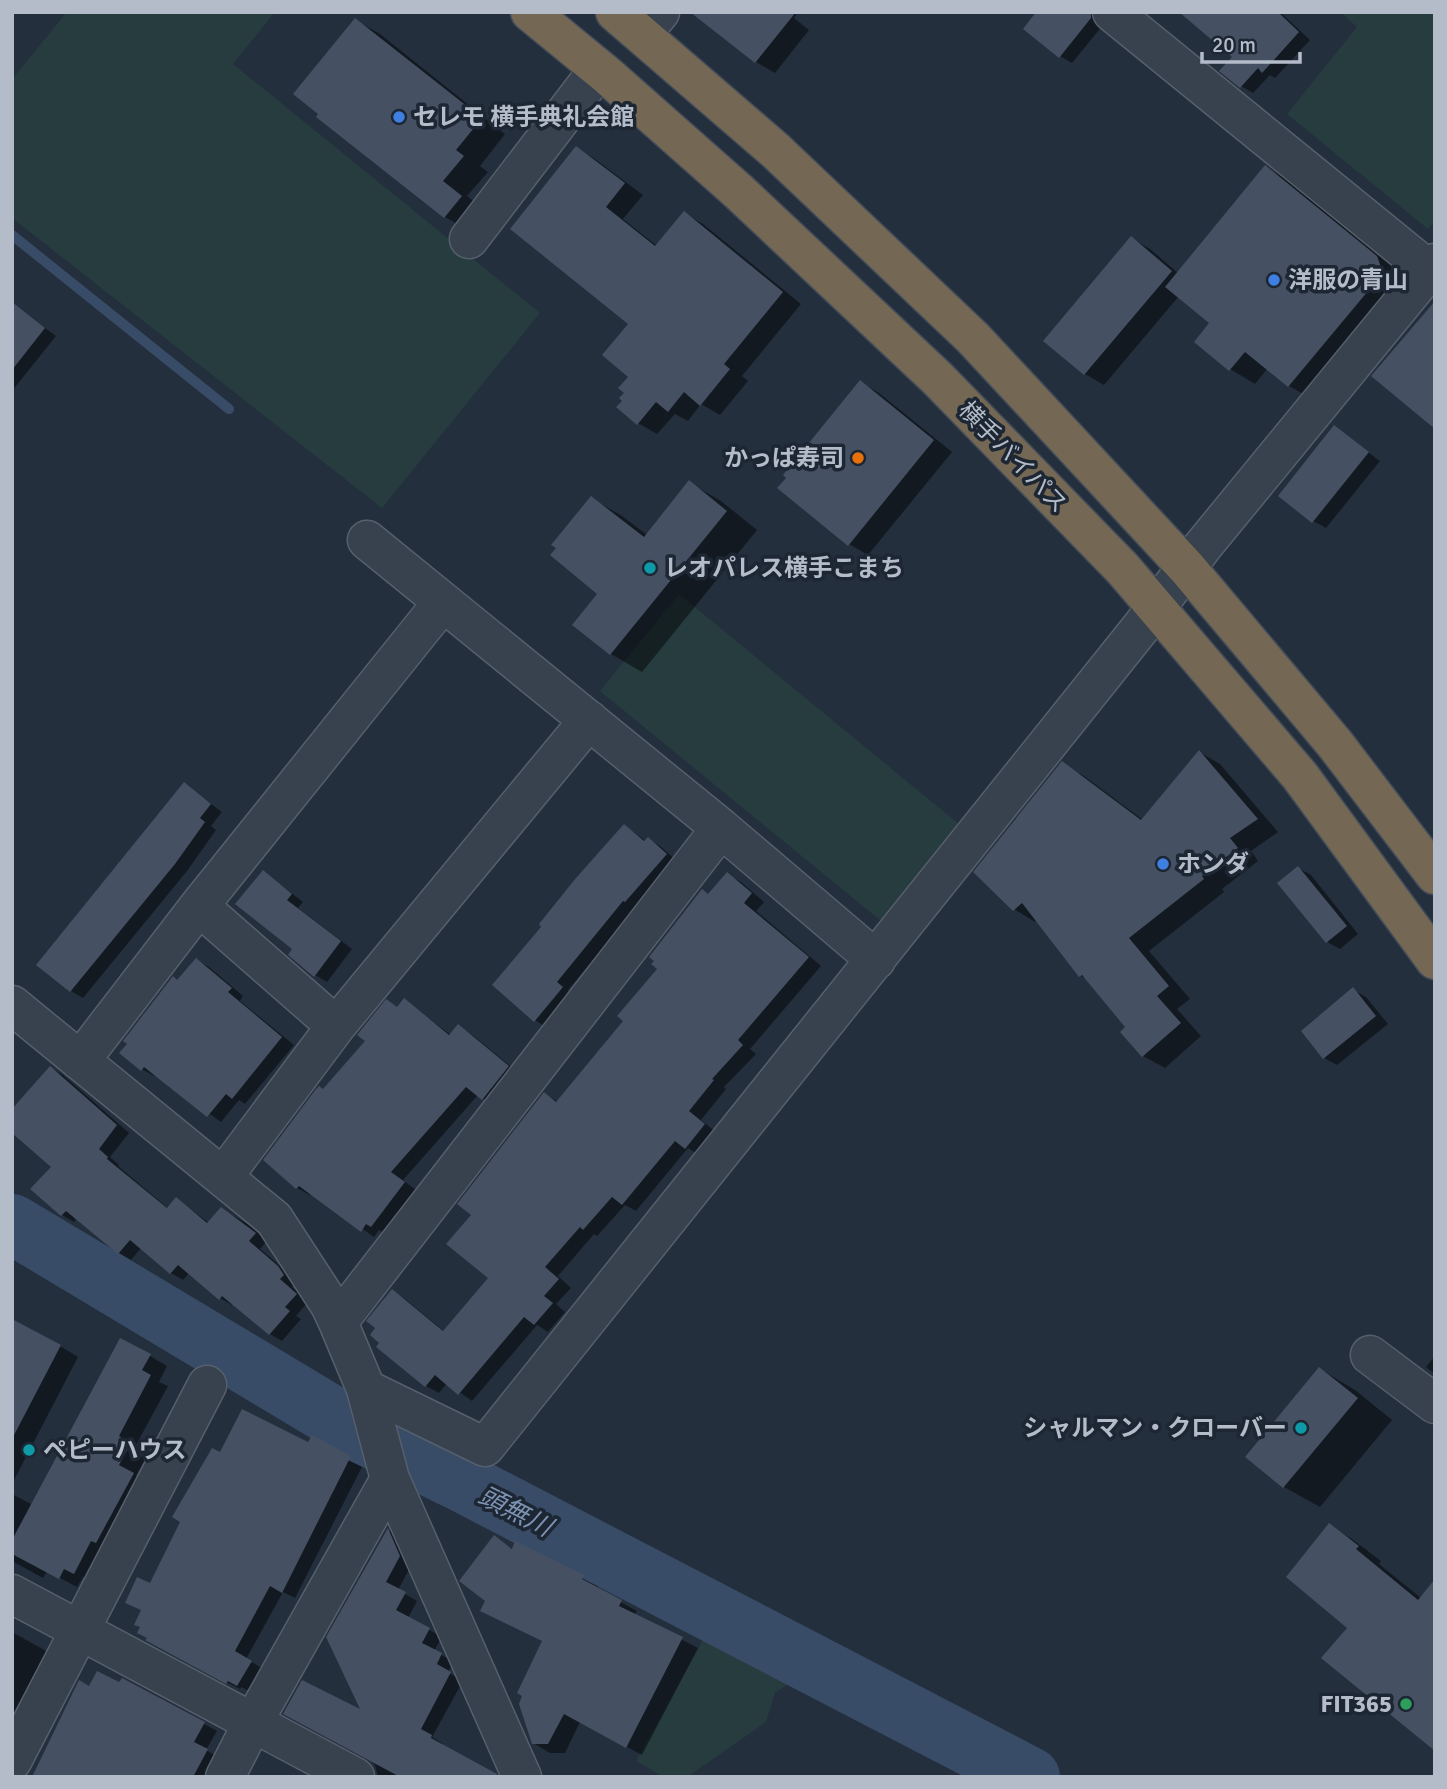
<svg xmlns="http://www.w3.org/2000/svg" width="1447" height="1789" viewBox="0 0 1447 1789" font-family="Signika,'Noto Sans JP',sans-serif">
<rect width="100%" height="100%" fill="#242f3e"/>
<path fill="#263c3f" d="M 67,12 L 275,12 L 233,64 L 540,313 L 382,508 L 12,218 L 12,79 Z
M 1340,12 L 1435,12 L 1435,221 L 1428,229 L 1287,114 L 1357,27 Z
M 679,594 L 960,825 L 881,921 L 600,691 Z
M 707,1633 L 802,1675 L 775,1693 L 766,1722 L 687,1777 L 664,1777 L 636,1761 Z"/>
<path fill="#0007" d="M 692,12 L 798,12 L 794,18 L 809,30 L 775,73 L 756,62 Z
M 1039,12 L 1104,12 L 1103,25 L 1072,63 L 1060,56 Z
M 1182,12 L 1280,12 L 1310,40 L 1275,78 L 1270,75 L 1253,93 L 1241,86 L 1234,57 Z
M 355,20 L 380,34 L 505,134 L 480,166 L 488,172 L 467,196 L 486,211 L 470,231 L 445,217 Z
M 577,148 L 595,159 L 643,195 L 623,219 L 657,246 L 684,213 L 703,224 L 801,304 L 742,376 L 748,381 L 720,415 L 701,404 L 688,421 L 675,414 L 657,434 L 638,423 L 626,392 L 630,377 L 631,324 Z
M 1266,167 L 1291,182 L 1402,272 L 1407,288 L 1314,400 L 1289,386 L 1268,368 L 1255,384 L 1230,369 L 1212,323 L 1179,296 L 1104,385 L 1085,374 L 1045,341 L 1131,238 L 1150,249 L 1178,273 Z
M 15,306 L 56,336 L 12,391 L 12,309 Z
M 860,382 L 879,393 L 952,452 L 868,555 L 849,544 L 779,488 Z
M 1335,428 L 1380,461 L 1326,528 L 1313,521 Z
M 690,483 L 721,501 L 757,530 L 642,672 L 611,654 L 575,625 L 600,594 L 591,498 L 622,516 L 647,535 Z
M 1199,752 L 1220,764 L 1278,832 L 1251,851 L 1258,861 L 1222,889 L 1224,892 L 1149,951 L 1190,999 L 1177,1009 L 1201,1036 L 1165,1068 L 1143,1056 L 1127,1028 L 1089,981 L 1081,976 L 1037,920 L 1035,922 L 1014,909 L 1062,764 L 1084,776 L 1143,820 Z
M 184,784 L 222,812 L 211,826 L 216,830 L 187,871 L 83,998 L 71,991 Z
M 625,826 L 646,841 L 648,839 L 660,846 L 678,862 L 637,907 L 568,990 L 574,996 L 547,1028 L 535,1020 Z
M 1298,868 L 1311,875 L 1358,934 L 1340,949 L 1327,942 Z
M 264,872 L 303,902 L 298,908 L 352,949 L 327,982 L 315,975 L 294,949 Z
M 728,875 L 741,882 L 764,902 L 756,911 L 821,966 L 750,1049 L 756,1054 L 724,1087 L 726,1089 L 701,1120 L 717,1133 L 699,1155 L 688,1148 L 636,1211 L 625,1205 L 597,1236 L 594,1234 L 558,1276 L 571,1288 L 556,1304 L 565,1312 L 548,1332 L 537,1325 L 472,1401 L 447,1383 L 439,1393 L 426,1386 L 392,1291 L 405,1299 L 445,1332 L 490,1278 L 473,1215 L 545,1094 L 558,1102 L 626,1021 L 710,895 Z
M 197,960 L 209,967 L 243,996 L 240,1001 L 294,1045 L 245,1104 L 239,1100 L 221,1122 L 156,1075 L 154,1076 L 142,1069 L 178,982 Z
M 1353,990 L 1366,997 L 1388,1024 L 1337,1065 L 1324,1058 Z
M 404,1000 L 451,1035 L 458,1026 L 471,1034 L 520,1074 L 495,1106 L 478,1095 L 403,1180 L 417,1191 L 384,1233 L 379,1230 L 374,1237 L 312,1193 L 310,1195 L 297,1188 L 324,1090 Z
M 51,1068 L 63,1075 L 129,1133 L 110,1157 L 119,1165 L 118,1166 L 169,1209 L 177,1199 L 209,1223 L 221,1209 L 246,1223 L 267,1241 L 260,1249 L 291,1275 L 295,1282 L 292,1287 L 308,1302 L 296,1316 L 301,1319 L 282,1341 L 270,1334 L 234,1303 L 232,1305 L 220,1298 L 190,1272 L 183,1280 L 171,1273 L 141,1248 L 131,1260 L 119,1253 L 77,1218 L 74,1222 L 62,1215 L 53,1167 Z
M 60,1346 L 78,1357 L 12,1484 L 12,1375 Z
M 150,1356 L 167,1366 L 159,1382 L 168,1386 L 135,1447 L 138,1449 L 136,1453 L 145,1459 L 136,1476 L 151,1484 L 92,1582 L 83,1577 L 77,1587 L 47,1571 L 43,1578 L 12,1561 L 12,1494 L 33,1505 Z
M 1435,1356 L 1435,1374 L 1426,1367 Z
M 1320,1369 L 1355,1390 L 1392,1420 L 1320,1507 L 1284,1487 L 1248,1457 Z
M 313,1437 L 363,1465 L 295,1598 L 283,1592 L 246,1659 L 264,1669 L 251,1692 L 241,1687 L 240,1689 L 160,1647 L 151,1585 L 221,1455 L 309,1445 Z
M 1329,1526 L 1352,1539 L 1381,1561 L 1379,1564 L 1421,1598 L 1435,1594 L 1349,1627 Z
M 388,1530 L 400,1537 L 412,1564 L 398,1590 L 417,1601 L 408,1618 L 442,1637 L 434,1651 L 454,1662 L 448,1672 L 463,1681 L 432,1737 L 443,1744 L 442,1746 L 397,1773 L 395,1777 L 378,1777 L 375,1765 L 368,1758 L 363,1713 Z
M 494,1538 L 513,1549 L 583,1577 L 599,1586 L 597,1589 L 637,1611 L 634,1615 L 698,1648 L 642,1755 L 580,1722 L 565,1753 L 550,1753 L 533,1743 L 544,1642 L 487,1601 Z
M 12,1632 L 48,1652 L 12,1721 Z
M 123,1680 L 217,1731 L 206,1750 L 219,1758 L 217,1777 L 34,1777 L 90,1688 L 120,1685 Z"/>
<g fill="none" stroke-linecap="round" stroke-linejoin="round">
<path stroke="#394c67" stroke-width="10" d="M 12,235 L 229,409"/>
<path stroke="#394c67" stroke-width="60" d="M 12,1224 L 359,1432 L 460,1481 L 1030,1777"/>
</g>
<path fill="#455162" d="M 690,12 L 796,12 L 755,63 Z
M 1036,12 L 1091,12 L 1091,18 L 1059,58 L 1023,29 Z
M 1179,12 L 1278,12 L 1299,32 L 1262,73 L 1258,68 L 1240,88 L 1219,71 L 1232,57 Z
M 355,18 L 482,118 L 456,150 L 464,156 L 443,181 L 462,196 L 444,218 L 316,117 L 318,114 L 293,94 Z
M 576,146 L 625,183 L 606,207 L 655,246 L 684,211 L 783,292 L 724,364 L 730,369 L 700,406 L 684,392 L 668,412 L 656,402 L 637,425 L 616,407 L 622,401 L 619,398 L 624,393 L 618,388 L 628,377 L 602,355 L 628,324 L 510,229 Z
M 1265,165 L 1377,256 L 1383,273 L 1288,387 L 1245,352 L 1229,371 L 1194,342 L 1209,323 L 1165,287 Z
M 1131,236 L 1172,271 L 1084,375 L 1043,341 Z
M 1435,301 L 1435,429 L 1371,376 Z
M 12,302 L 45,328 L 12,370 Z
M 860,380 L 934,440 L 848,546 L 777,488 L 786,478 L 783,475 Z
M 1334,425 L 1369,452 L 1312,523 L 1278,496 Z
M 689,480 L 727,511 L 610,655 L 572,625 L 597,594 L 550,555 L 556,548 L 551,545 L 591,496 L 644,537 Z
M 1199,750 L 1258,819 L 1230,838 L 1238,848 L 1202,876 L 1204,879 L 1129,938 L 1169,986 L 1157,996 L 1181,1023 L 1142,1057 L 1120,1032 L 1125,1027 L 1082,975 L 1079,977 L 1022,903 L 1013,911 L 973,872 L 1062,761 L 1141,820 Z
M 184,782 L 211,804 L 200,818 L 205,822 L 175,864 L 70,992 L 36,965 Z
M 624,824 L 644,841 L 648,837 L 667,854 L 625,902 L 623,901 L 557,982 L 563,987 L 534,1022 L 492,985 L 541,927 L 539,924 L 576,878 Z
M 1298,866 L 1347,926 L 1326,943 L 1277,883 Z
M 263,870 L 292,894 L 287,900 L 341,941 L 314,977 L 288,955 L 292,949 L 235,904 Z
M 727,872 L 752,893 L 744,903 L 809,957 L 738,1040 L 743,1045 L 712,1079 L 714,1080 L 689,1111 L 705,1124 L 685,1149 L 675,1141 L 622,1205 L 612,1197 L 583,1230 L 580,1227 L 545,1267 L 559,1279 L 544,1296 L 553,1303 L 534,1325 L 524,1317 L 458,1395 L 435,1375 L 425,1387 L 376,1347 L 379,1343 L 370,1335 L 375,1328 L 366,1321 L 392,1289 L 443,1331 L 488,1278 L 446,1244 L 471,1215 L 457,1204 L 544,1092 L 556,1102 L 623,1021 L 617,1016 L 657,969 L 651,964 L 654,961 L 649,957 L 702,889 L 708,894 Z
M 196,958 L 232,988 L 228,992 L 282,1037 L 232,1099 L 226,1094 L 207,1117 L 144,1067 L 141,1071 L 119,1053 L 127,1044 L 123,1041 L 173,976 L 177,980 Z
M 1353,987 L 1376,1016 L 1323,1059 L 1301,1031 Z
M 404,998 L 449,1035 L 458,1024 L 509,1066 L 482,1100 L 466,1087 L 391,1172 L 405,1182 L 371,1227 L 366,1224 L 361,1232 L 299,1186 L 296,1189 L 263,1160 L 316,1089 L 319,1086 L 323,1089 L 365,1041 L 357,1035 L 386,999 L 397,1007 Z
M 50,1066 L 117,1125 L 99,1149 L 108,1157 L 107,1159 L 167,1208 L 176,1197 L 207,1223 L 221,1207 L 256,1233 L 249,1241 L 278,1266 L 284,1275 L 280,1279 L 297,1294 L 285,1307 L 290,1311 L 269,1335 L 222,1296 L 219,1300 L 178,1265 L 170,1274 L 130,1240 L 118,1254 L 66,1211 L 61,1216 L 30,1189 L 51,1167 L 12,1133 L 12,1109 Z
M 12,1319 L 61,1345 L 12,1439 Z
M 120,1338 L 151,1354 L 142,1370 L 151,1375 L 119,1436 L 121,1437 L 119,1442 L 129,1447 L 119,1465 L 134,1473 L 96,1543 L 91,1541 L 74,1574 L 64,1569 L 59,1579 L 12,1554 L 12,1540 Z
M 1319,1367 L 1358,1398 L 1283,1488 L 1245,1457 Z
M 242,1409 L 308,1442 L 312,1435 L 351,1456 L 282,1593 L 270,1586 L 235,1651 L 252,1661 L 237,1686 L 228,1681 L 226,1684 L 145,1640 L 147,1638 L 137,1633 L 140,1627 L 134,1625 L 141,1610 L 125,1603 L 137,1577 L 150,1583 L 180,1522 L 172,1517 L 212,1448 L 220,1452 Z
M 1329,1523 L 1359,1546 L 1356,1549 L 1418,1600 L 1435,1579 L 1435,1751 L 1321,1658 L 1347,1628 L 1286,1577 Z
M 388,1528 L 400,1556 L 386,1582 L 406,1592 L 396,1610 L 430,1628 L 422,1643 L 442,1653 L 437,1664 L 451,1672 L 421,1729 L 432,1735 L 431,1738 L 497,1774 L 498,1777 L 400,1777 L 283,1714 L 302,1680 L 360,1709 L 326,1637 Z
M 494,1535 L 512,1549 L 515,1541 L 584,1575 L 582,1579 L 622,1600 L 619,1606 L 683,1637 L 626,1748 L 564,1714 L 548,1744 L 532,1744 L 519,1704 L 522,1696 L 517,1693 L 542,1641 L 480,1611 L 485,1601 L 459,1581 Z
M 97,1671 L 119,1682 L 122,1678 L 205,1722 L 194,1742 L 208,1749 L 193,1777 L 32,1777 L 79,1680 L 89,1686 Z"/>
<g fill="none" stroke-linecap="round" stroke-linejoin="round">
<g stroke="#565f6c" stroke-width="41">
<path id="minor" d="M 1112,12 L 1435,275
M 642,34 L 660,12
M 469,239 L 599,69
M 367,540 L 721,828
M 199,906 L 336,1026 L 223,1177
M 12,1005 L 274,1219 L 330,1305 L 338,1322 L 366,1389 L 390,1479 L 522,1777
M 336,1026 L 589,720
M 80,1061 L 199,906 L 443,602
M 338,1322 L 721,828 L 876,960
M 1370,1355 L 1435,1404
M 366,1389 L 485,1447 L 1142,626 L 1203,546 L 1435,263
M 12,1594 L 355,1777
M 12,1761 L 207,1385
M 225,1777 L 252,1724 L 390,1479"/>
</g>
<g stroke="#434c59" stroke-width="41">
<path id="highway" d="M 530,12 L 608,76 L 738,191 L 938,379 L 1123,569 L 1300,776 L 1435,960
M 615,12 L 776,151 L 973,338 L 1187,568 L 1335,744 L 1435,875"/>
</g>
<use href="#minor" stroke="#38414e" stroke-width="38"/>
<use href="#highway" stroke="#746855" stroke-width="38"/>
</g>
<g fill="#3f7fe0" stroke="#1d2633" stroke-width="2.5">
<circle cx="399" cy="117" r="7"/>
<circle cx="1274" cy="280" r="7"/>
<circle cx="1163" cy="864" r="7"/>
</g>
<circle fill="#e8710a" stroke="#1d2633" stroke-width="2.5" cx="858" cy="458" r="7"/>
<g fill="#0f9aa8" stroke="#1d2633" stroke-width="2.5">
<circle cx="650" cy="568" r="7"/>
<circle cx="1301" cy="1428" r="7"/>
<circle cx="29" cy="1450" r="7"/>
</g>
<circle fill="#2e9e5b" stroke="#1d2633" stroke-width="2.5" cx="1406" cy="1704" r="7"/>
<g text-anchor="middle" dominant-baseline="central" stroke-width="7" stroke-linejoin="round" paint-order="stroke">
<g font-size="24" font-weight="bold" fill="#b4bcc9" stroke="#1d2633" text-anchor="start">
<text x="413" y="117">セレモ 横手典礼会館</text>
<text x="1288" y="280">洋服の青山</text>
<text x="844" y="458" text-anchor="end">かっぱ寿司</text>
<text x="664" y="568">レオパレス横手こまち</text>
<text x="1177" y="864">ホンダ</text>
<text x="1287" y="1428" text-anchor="end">シャルマン・クローバー</text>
<text x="43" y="1450">ペピーハウス</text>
<text x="1392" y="1704" text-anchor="end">FIT365</text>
</g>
<g font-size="24" fill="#b4bcc9" stroke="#1d2633">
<text transform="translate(1013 457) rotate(46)">横手バイパス</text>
</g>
<g font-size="26" font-style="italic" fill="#7c92b1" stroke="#1d2633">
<text transform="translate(515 1512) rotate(27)">頭無川</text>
</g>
</g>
<rect width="1447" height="1789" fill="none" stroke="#b4bcc9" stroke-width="28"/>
<path d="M1202 52v10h98v-10" fill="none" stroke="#b4bcc9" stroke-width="3.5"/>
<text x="1212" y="52" font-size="21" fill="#b4bcc9" stroke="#1d2633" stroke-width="5" paint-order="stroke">20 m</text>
</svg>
